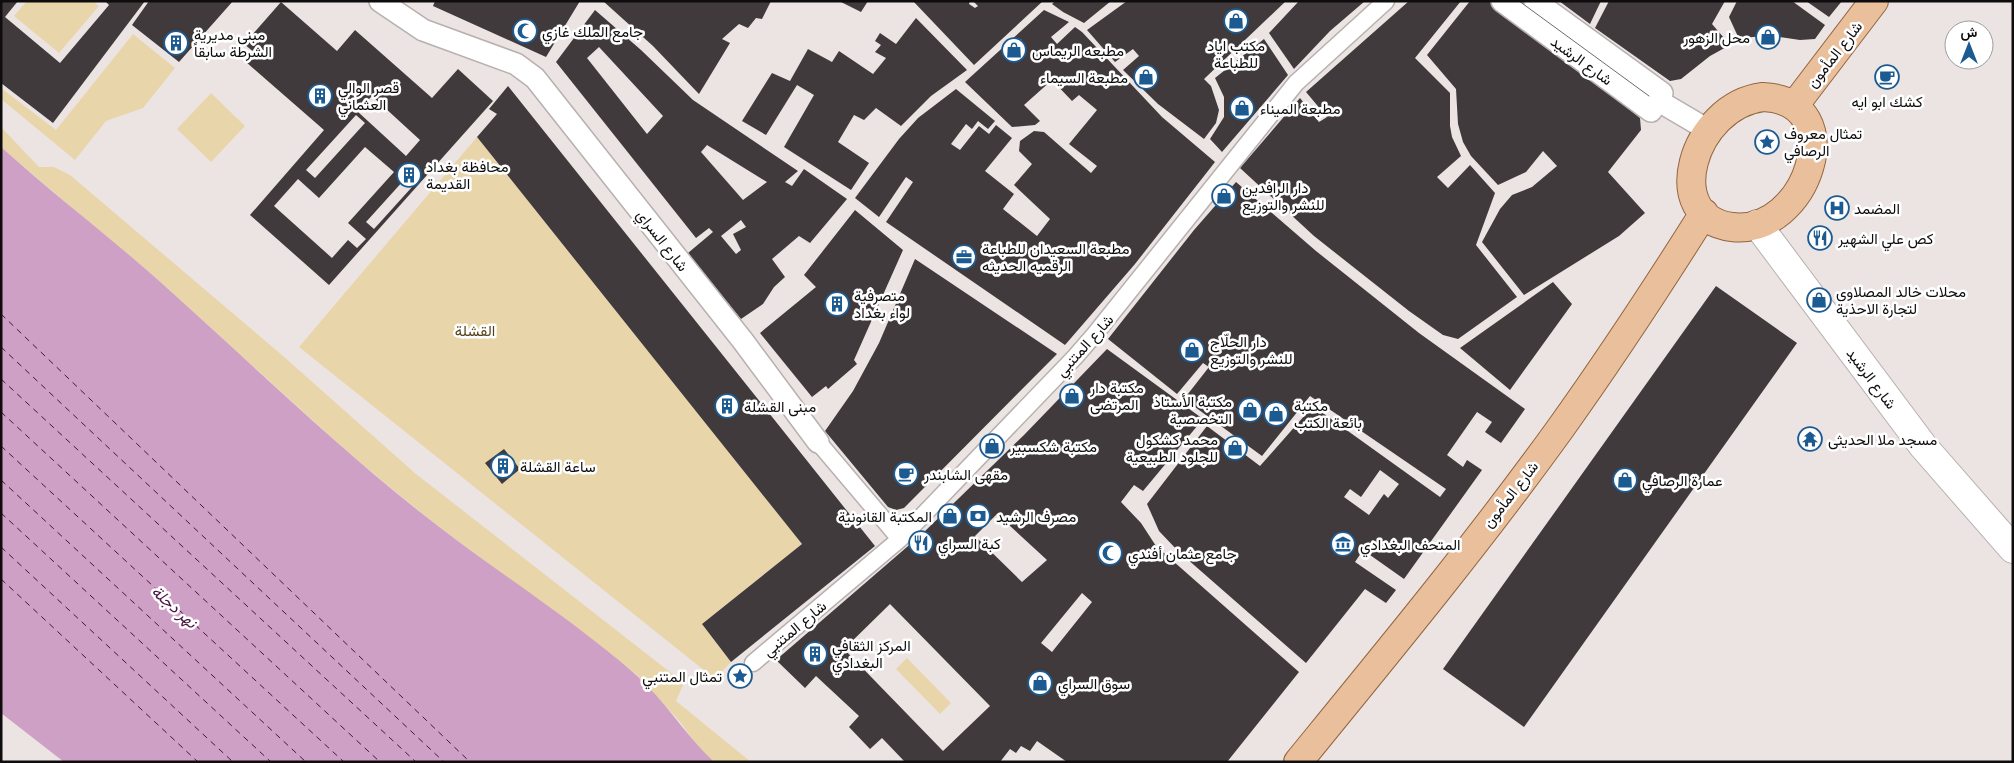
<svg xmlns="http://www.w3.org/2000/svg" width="2014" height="763" viewBox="0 0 2014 763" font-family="Lato,Vazirmatn,sans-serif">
<rect width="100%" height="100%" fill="#ebe4e3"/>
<path fill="#e8d6aa" d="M 27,1 L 93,1 L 99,6 L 59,53 L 14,16 Z
M 133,34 L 175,68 L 143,108 L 106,121 L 75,160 L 1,99 L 1,88 L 56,130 Z
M 211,93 L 245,126 L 211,162 L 177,129 Z
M 1,127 L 39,167 L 54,167 L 70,175 L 283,356 L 416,474 L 684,683 L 676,701 L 751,762 L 714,762 L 700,750 L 681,723 L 636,674 L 438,526 L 386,484 L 342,447 L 157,279 L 18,162 L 1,147 Z
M 477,137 L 802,544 L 702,624 L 731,662 L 715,679 L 299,347 Z
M 907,658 L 951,703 L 940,714 L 896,669 Z"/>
<path fill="#cfa0c5" d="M 1,147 C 52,193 106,234 157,279 C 250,362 339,450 438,526 C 503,576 573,620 635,674 C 665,700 685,735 714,762 L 64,762 L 1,713 Z"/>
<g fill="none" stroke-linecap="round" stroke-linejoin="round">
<path stroke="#4b1242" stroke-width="1" stroke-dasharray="6 5" stroke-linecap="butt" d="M 1,314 L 470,762
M 1,347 L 444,762
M 1,379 L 416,762
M 1,412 L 380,762
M 1,446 L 344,762
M 1,480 L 306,762
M 1,513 L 271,762
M 1,547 L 233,762
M 1,579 L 198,762"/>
</g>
<path fill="#403a3c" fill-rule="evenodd" d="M 1,1 L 18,1 L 5,17 L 60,63 L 109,5 L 105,1 L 145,1 L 53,123 L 1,83 Z
M 149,1 L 233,1 L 179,62 L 132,25 Z
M 435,1 L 580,1 L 546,57 L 433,6 Z
M 603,1 L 771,1 L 762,19 L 756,18 L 748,28 L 739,24 L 722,39 L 730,43 L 699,94 L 653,46 Z
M 839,1 L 868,1 L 861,12 Z
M 913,1 L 970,1 L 969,4 L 975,8 L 978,6 L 973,1 L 1043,1 L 974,65 Z
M 1055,1 L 1111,1 L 1084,23 L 1063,12 L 1052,4 Z
M 1127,1 L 1286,1 L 1204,79 L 1211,86 L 1219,110 L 1216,123 L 1204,139 L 1158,104 L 1123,70 L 1139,56 L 1133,49 L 1115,62 L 1087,30 Z
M 1299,1 L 1365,1 L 1330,31 L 1294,69 L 1269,33 Z
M 1409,1 L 1461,1 L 1415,58 L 1450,93 L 1450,126 L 1452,137 L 1461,156 L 1437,177 L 1448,188 L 1470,165 L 1495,193 L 1476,245 L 1517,297 L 1458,339 L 1443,335 L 1409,311 L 1314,236 L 1240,168 L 1300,98 L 1319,122 L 1327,117 L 1306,92 Z
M 1470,1 L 1492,1 L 1640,118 L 1641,130 L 1608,172 L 1645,213 L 1619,236 L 1524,295 L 1482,242 L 1500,209 L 1512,195 L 1532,187 L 1557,166 L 1543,151 L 1526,172 L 1498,185 L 1471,156 L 1463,142 L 1458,124 L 1456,89 L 1427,55 Z
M 1559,1 L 1601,1 L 1590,24 Z
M 1609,1 L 1725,1 L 1712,24 L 1730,45 L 1710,56 L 1681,79 L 1670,81 L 1595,28 Z
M 1737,1 L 1792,1 L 1825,25 L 1815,39 L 1800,40 L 1773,36 L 1752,37 L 1740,41 L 1729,17 Z
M 1806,1 L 1842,1 L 1829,17 Z
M 281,2 L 337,51 L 355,30 L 432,98 L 458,69 L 493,101 L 329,285 L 250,215 L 324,130 L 246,62 L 255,53 L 244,44 ZM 372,96 L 420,140 L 406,156 L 357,111 ZM 356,115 L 365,123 L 315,178 L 306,170 ZM 365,147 L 394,172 L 348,223 L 366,239 L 357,248 L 348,240 L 332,258 L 274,206 L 298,179 L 319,198 ZM 404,180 L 412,187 L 374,229 L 366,222 Z
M 595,10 L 641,50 L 693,100 L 798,171 L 785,182 L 792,186 L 804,169 L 847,199 L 810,243 L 799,236 L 772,259 L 785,277 L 774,287 L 763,304 L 741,319 L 688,253 L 713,232 L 709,228 L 696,238 L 556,62 ZM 599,47 L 663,116 L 647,134 L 587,58 ZM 707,145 L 767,182 L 743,200 L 701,152 ZM 741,220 L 746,227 L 733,234 L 741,250 L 736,254 L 721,236 Z
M 1044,10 L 1069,22 L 1051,37 L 1057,44 L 1075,27 L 1082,32 L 1162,117 L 1215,162 L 1135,264 L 1065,345 L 886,222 L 913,182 L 906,177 L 879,217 L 855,198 L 899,139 L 918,118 L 956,89 L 995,121 L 988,129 L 978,121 L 972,129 L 966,124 L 951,144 L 960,150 L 979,126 L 989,134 L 996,125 L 1012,138 L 985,171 L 1014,194 L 1003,209 L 1037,236 L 1050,219 L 1014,185 L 1032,164 L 1019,151 L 1020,141 L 1034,131 L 1044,132 L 1091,173 L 1097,166 L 1069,144 L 1097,110 L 1079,95 L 1072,101 L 1052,80 L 1024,105 L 1040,121 L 1035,125 L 1012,127 L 965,82 Z
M 916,18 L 967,70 L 931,96 L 901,126 L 876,108 L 864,120 L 854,115 L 838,142 L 869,163 L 851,190 L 784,147 L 814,95 L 797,85 L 766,135 L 742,121 L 772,73 L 790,81 L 808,49 L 832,62 L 839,51 L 873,74 L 886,58 L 875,52 L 881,45 L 875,41 L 880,33 L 896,44 Z
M 1264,39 L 1288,75 L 1222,152 L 1210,139 L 1224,117 L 1224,97 L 1215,78 Z
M 508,86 L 875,546 L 731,662 L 702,624 L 802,544 L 477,137 L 497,114 L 489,109 Z
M 1236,182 L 1316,251 L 1419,333 L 1525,409 L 1501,443 L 1485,432 L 1492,422 L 1477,412 L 1447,455 L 1463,467 L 1467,460 L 1482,470 L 1404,579 L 1363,550 L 1355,562 L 1396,590 L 1386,603 L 1365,589 L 1306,663 L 1178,551 L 1159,531 L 1147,504 L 1207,426 L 1260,466 L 1313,406 L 1440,497 L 1446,489 L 1310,396 L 1262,456 L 1184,399 L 1209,367 L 1203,363 L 1177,394 L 1108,339 L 1194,230 ZM 1380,470 L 1399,484 L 1388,498 L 1384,494 L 1369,515 L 1344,497 L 1350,489 L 1361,497 Z
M 855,210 L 903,250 L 854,360 L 857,364 L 828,389 L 826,386 L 812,397 L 760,333 L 816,287 L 804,275 Z
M 915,259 L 1057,354 L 904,508 L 896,510 L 888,507 L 825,431 L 853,391 L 879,343 Z
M 1553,282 L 1572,304 L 1510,390 L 1460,348 Z
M 1716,286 L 1797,343 L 1524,727 L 1443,669 Z
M 1107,349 L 1203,419 L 1143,491 L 1134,485 L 1121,502 L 1141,523 L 1156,546 L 1299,672 L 1227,762 L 1067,762 L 1037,741 L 1030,751 L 1021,746 L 1016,753 L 1010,749 L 1000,762 L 905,762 L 882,738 L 870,749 L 849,727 L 859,716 L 816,676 L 805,688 L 776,660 L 922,534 L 1024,435 ZM 997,514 L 1047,560 L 1022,582 L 975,536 ZM 1082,593 L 1092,602 L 1052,652 L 1041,643 ZM 890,604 L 990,706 L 943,751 L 844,649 Z
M 504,449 L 520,469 L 502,484 L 485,463 Z"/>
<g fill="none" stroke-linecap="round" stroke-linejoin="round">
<g stroke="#b7b0af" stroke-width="19">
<path id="pedestrian" d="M 818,442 L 900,539
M 753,663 L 900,539 L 1075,357 L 1095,334 L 1296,83 L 1386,1"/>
</g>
<g stroke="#b7b0af" stroke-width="24">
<path id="minor" d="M 380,1 L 423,30 L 516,64 L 535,78 L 743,341 L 818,442
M 1502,1 L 1651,111 L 1662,93 L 1535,1
M 1657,100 L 1708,130"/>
</g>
<g stroke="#b7b0af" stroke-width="30">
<path id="secondary" d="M 1757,224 L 1923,446 L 2013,549"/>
</g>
<g stroke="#93653f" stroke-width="30">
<path id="primary" d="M 1763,97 C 1853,101 1807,236 1732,227 C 1660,218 1692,106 1763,97 Z
M 1794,106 L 1874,1
M 1298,762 C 1387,653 1477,544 1560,429 C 1610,359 1658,286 1704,213"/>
</g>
<use href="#pedestrian" stroke="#fff" stroke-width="16"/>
<use href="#minor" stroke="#fff" stroke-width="21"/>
<use href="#secondary" stroke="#fff" stroke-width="28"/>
<use href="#primary" stroke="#e9bf9c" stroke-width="28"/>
<path stroke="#6f6b6a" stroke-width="1" d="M 1519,1 L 1649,96"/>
</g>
<defs>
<g id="shop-ring" transform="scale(1.25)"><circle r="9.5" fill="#fff" stroke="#1c5b91" stroke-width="1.5"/><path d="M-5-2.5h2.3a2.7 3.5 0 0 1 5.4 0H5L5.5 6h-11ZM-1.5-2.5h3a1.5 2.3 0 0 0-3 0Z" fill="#1c5b91"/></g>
<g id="mosque-ring" transform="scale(1.25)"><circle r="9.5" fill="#fff" stroke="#1c5b91" stroke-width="1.5"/><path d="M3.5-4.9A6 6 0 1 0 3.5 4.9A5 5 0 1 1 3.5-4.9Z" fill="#1c5b91"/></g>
<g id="building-ring" transform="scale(1.25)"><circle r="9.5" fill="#fff" stroke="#1c5b91" stroke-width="1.5"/><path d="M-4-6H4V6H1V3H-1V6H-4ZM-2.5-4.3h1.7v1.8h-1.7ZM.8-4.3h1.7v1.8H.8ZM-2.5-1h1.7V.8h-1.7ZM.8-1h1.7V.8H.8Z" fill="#1c5b91"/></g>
<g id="cafe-ring" transform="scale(1.25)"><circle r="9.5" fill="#fff" stroke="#1c5b91" stroke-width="1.5"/><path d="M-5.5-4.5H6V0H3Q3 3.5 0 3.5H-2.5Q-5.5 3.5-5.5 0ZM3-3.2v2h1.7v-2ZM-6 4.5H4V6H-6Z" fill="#1c5b91"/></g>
<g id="sight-ring" transform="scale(1.25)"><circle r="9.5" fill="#fff" stroke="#1c5b91" stroke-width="1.5"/><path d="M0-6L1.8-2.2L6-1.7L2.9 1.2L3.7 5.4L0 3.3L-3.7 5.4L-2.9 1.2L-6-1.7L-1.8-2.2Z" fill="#1c5b91"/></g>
<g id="hospital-ring" transform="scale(1.25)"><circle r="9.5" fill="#fff" stroke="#1c5b91" stroke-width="1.5"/><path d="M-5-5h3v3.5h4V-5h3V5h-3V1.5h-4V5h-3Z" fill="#1c5b91"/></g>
<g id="restaurant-ring" transform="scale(1.25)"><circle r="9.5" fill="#fff" stroke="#1c5b91" stroke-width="1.5"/><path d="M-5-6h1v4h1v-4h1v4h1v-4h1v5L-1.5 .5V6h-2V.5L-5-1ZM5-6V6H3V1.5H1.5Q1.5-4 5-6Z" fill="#1c5b91"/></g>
<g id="office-ring" transform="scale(1.25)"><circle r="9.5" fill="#fff" stroke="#1c5b91" stroke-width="1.5"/><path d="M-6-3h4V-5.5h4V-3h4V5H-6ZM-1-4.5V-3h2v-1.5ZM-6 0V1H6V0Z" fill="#1c5b91"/></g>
<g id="temple-ring" transform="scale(1.25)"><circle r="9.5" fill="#fff" stroke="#1c5b91" stroke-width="1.5"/><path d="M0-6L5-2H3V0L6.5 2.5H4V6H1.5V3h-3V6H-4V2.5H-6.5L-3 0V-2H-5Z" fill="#1c5b91"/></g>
<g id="bank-ring" transform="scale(1.25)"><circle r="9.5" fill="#fff" stroke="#1c5b91" stroke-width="1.5"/><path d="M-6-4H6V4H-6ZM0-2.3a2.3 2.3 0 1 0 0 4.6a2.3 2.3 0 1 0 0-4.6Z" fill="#1c5b91"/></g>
<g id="museum-ring" transform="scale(1.25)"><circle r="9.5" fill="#fff" stroke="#1c5b91" stroke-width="1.5"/><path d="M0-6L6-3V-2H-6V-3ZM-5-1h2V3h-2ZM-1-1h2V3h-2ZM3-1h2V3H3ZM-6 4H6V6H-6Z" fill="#1c5b91"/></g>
</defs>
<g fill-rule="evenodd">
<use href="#shop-ring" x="1236" y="21"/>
<use href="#mosque-ring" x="525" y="31"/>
<use href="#shop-ring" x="1768" y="37"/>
<use href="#building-ring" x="176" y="43"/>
<use href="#shop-ring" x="1014" y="50"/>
<use href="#shop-ring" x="1146" y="77"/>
<use href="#cafe-ring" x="1887" y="77"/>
<use href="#building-ring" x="320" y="96"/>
<use href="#shop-ring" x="1242" y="108"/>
<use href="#sight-ring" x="1767" y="142"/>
<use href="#building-ring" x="409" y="175"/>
<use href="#shop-ring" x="1224" y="196"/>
<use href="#hospital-ring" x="1837" y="208"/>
<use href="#restaurant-ring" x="1820" y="238"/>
<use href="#office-ring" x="964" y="257"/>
<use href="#shop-ring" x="1819" y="300"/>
<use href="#building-ring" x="837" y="304"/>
<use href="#shop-ring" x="1192" y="350"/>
<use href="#shop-ring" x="1072" y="396"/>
<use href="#building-ring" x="727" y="406"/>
<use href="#shop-ring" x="1250" y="410"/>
<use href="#shop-ring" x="1276" y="414"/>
<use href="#temple-ring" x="1810" y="439"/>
<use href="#shop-ring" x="992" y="446"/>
<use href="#shop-ring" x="1235" y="448"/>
<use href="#building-ring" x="503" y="466"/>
<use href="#cafe-ring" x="906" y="474"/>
<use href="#shop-ring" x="1625" y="480"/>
<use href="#shop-ring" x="950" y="516"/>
<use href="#bank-ring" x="978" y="516"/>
<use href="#restaurant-ring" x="921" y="543"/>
<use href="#museum-ring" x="1343" y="544"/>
<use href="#mosque-ring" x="1110" y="553"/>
<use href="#building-ring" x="815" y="654"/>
<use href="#sight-ring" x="740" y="676"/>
<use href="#shop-ring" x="1040" y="683"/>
</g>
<g text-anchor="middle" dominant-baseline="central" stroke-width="5" stroke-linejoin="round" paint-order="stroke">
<g font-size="15" fill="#0e0c0c" stroke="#fff" text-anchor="start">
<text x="542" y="31">جامع الملك غازي</text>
<text x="194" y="34">مبنى مديرية<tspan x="194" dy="17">الشرطة سابقاً</tspan></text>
<text x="1750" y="37" text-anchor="end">محل الزهور</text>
<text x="1236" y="45" text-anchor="middle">مكتب اياد<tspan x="1236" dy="17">للطباعة</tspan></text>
<text x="1032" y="50">مطبعه الريماس</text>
<text x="1128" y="77" text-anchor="end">مطبعة السيماء</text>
<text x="338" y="87">قصر الوالي<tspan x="338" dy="17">العثماني</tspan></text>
<text x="1887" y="101" text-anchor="middle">كشك ابو ايه</text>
<text x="1260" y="108">مطبعة الميناء</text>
<text x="1784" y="133">تمثال معروف<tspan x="1784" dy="17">الرصافي</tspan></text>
<text x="426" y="166">محافظة بغداد<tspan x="426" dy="17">القديمة</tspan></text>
<text x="1242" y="187">دار الرافدين<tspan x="1242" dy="17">للنشر والتوزيع</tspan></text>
<text x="1854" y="208">المضمد</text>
<text x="1838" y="238">كص علي الشهير</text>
<text x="982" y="248">مطبعة السعيدان للطباعة<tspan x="982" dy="17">الرقميه الحديثه</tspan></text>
<text x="1836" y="291">محلات خالد المصلاوي<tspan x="1836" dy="17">لتجارة الاحذية</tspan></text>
<text x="854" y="295">متصرفية<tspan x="854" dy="17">لواء بغداد</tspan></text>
<text x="1210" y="341">دار الحلّاج<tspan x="1210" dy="17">للنشر والتوزيع</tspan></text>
<text x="1090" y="387">مكتبة دار<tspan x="1090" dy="17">المرتضى</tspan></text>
<text x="1232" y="401" text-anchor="end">مكتبة الأستاذ<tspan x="1232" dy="17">التخصصية</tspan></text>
<text x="1294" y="405">مكتبة<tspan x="1294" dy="17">بائعة الكتب</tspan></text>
<text x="744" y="406">مبنى القشلة</text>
<text x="1218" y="439" text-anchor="end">محمد كشكول<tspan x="1218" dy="17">للجلود الطبيعية</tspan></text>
<text x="1828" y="439">مسجد ملا الحديثى</text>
<text x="1010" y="446">مكتبة شكسبير</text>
<text x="520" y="466">ساعة القشلة</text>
<text x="924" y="474">مقهى الشابندر</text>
<text x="1642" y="480">عمارة الرصافي</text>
<text x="932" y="516" text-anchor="end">المكتبة القانونية</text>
<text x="996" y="516">مصرف الرشيد</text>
<text x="938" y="543">كبة السراي</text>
<text x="1360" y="544">المتحف البغدادي</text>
<text x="1128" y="553">جامع عثمان أفندي</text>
<text x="832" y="645">المركز الثقافي<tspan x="832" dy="17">البغدادي</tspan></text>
<text x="722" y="676" text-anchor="end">تمثال المتنبي</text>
<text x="1058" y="683">سوق السراي</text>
</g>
<g font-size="15" fill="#0e0c0c" stroke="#fff">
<text transform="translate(1834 54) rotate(-52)">شارع المأمون</text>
<text transform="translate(1582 60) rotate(36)">شارع الرشيد</text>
<text transform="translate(663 240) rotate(52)">شارع السراي</text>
<text transform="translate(1084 345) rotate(-48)">شارع المتنبي</text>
<text transform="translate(1872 378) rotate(53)">شارع الرشيد</text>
<text transform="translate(1510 494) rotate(-52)">شارع المأمون</text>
<text transform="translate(794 628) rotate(-40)">شارع المتنبي</text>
</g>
<g font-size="15" fill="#524218" stroke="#fff">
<text x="475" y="330">القشلة</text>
</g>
<g font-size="16" font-style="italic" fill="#4b1242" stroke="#fff">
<text transform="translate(175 606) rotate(42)">نهر دجلة</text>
</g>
</g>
<rect width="2014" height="763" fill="none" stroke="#0e0c0c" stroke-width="5"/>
<g transform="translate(1969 45)"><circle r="24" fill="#ffffff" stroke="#9f9e9e"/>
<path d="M0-4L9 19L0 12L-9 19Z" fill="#1c5b91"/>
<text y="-8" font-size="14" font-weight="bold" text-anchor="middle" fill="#0e0c0c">ش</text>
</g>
</svg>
